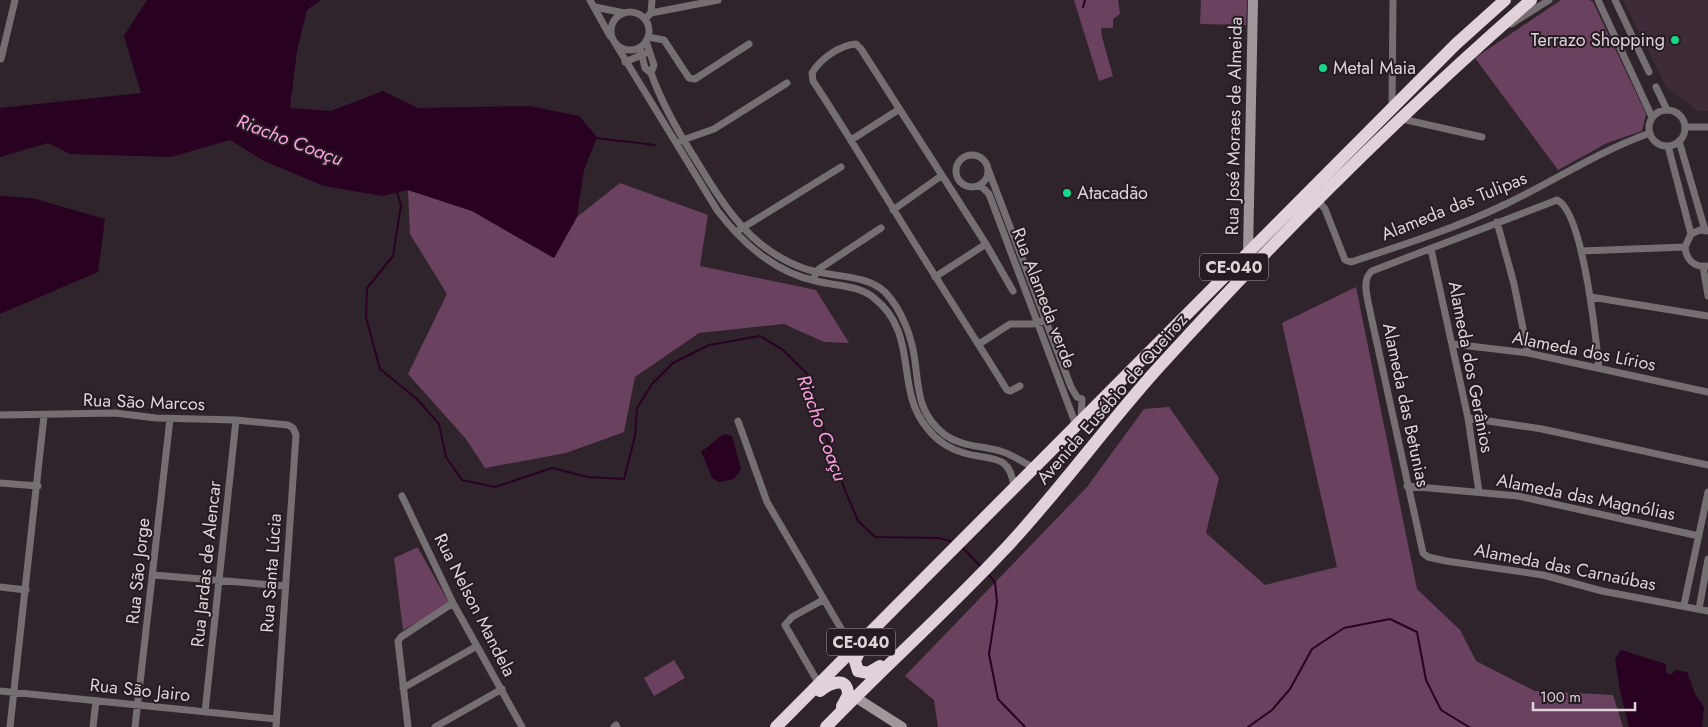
<svg xmlns="http://www.w3.org/2000/svg" width="1708" height="727" viewBox="0 0 1708 727" font-family="Jost,sans-serif">
<rect width="100%" height="100%" fill="#2f242c"/>
<path fill="#3d2c38" d="M 1623,0 L 1708,0 L 1708,111 L 1698,111 L 1666,87 Z"/>
<path fill="#6b4160" d="M 1074,0 L 1118,0 L 1120,14 L 1113,19 L 1113,28 L 1101,28 L 1102,37 L 1113,76 L 1099,81 Z
M 1201,0 L 1247,0 L 1246,25 L 1200,24 Z
M 1561,0 L 1590,0 L 1593,2 L 1646,114 L 1642,131 L 1607,143 L 1558,170 L 1475,58 Z
M 620,183 L 708,215 L 700,266 L 816,290 L 849,343 L 824,342 L 784,324 L 699,333 L 635,377 L 624,432 L 566,453 L 485,468 L 466,439 L 408,374 L 447,294 L 410,234 L 408,190 L 472,211 L 554,258 L 577,217 Z
M 1356,287 L 1417,589 L 1460,630 L 1476,661 L 1535,691 L 1613,695 L 1623,727 L 938,727 L 934,700 L 905,676 L 1087,487 L 1144,409 L 1169,407 L 1219,478 L 1206,533 L 1265,585 L 1337,567 L 1282,323 Z
M 416,548 L 418,548 L 449,603 L 447,606 L 403,630 L 394,558 Z
M 674,660 L 685,678 L 654,696 L 644,678 Z"/>
<path fill="#290221" d="M 147,0 L 321,0 L 307,10 L 297,51 L 290,108 L 331,111 L 383,91 L 418,108 L 530,106 L 579,116 L 597,137 L 584,170 L 577,217 L 554,258 L 472,211 L 408,190 L 382,196 L 324,186 L 264,161 L 230,140 L 171,157 L 70,154 L 48,143 L 0,157 L 0,108 L 141,93 L 124,36 Z
M 0,196 L 32,198 L 105,219 L 98,272 L 0,314 Z
M 726,434 L 732,436 L 741,469 L 734,479 L 719,482 L 712,478 L 701,451 C 711,447 715,437 726,434 Z
M 1621,650 L 1666,664 L 1666,672 L 1670,675 L 1676,670 L 1687,672 L 1695,694 L 1704,707 L 1702,727 L 1629,727 L 1620,691 L 1615,659 Z"/>
<g fill="none" stroke-linecap="round" stroke-linejoin="round">
<path stroke="#290221" stroke-width="2" d="M 1083,7 L 1085,0
M 596,138 L 655,145
M 397,192 L 401,205 L 393,256 L 367,288 L 366,317 L 380,369 L 417,399 L 439,424 L 446,457 L 462,480 L 495,487 L 552,468 L 588,477 L 624,479 L 635,436 L 637,408 L 652,384 L 673,363 L 709,345 L 760,336 L 783,350 L 807,374 L 835,466 L 858,521 L 875,537 L 939,538 L 953,542
M 963,548 L 980,566
M 987,573 L 995,582 L 997,602 L 989,654 L 998,699 L 1025,727
M 1248,727 L 1272,710 L 1290,689 L 1312,649 L 1344,628 L 1390,619 L 1417,632 L 1426,680 L 1441,710 L 1469,727"/>
<path stroke="#756f73" stroke-width="7" d="M 590,0 L 610,36
M 1598,0 L 1652,117
M 1615,0 L 1649,72
M 595,7 L 624,13
M611 31a19 19 0 1 1 38 0a19 19 0 1 1-38 0Z
M 651,13 L 718,0
M 648,16 L 651,13 L 652,0
M 1511,24 L 1549,0
M 648,37 L 664,40 L 689,78 L 695,79 L 749,44
M 646,41 L 654,65 L 651,73 C 662,104 678,132 696,160 C 724,206 750,249 803,268 C 829,278 865,273 885,292 C 902,310 912,337 915,361 C 919,391 918,414 945,435 C 964,448 983,445 1003,452 C 1013,455 1023,463 1033,467
M 615,43 L 717,210 C 742,243 774,272 816,281 C 835,286 859,285 874,298 C 920,334 894,389 927,428 C 936,440 950,449 964,453 C 990,461 1010,452 1014,487
M 640,48 L 645,68 L 651,73
M 1,59 L 15,0
M 625,62 L 644,54
M 1656,87 L 1667,110
M 1392,109 L 1393,0
M1649 128a18 18 0 1 1 36 0a18 18 0 1 1-36 0Z
M 1402,119 L 1482,137
M 1685,127 L 1708,127
M 851,140 L 898,110
M 680,141 L 714,129 L 787,83
M 1679,141 L 1705,230
M 1668,146 L 1691,234
M956 171a16 16 0 1 1 32 0a16 16 0 1 1-32 0Z
M 988,169 L 1071,387 L 1077,397 L 1082,399 L 1081,419
M 980,185 L 989,194 L 1076,425
M 1316,198 L 1325,209 L 1345,260 L 1351,262 C 1403,245 1456,228 1506,204 C 1554,181 1599,151 1650,133
M 893,210 L 941,176
M 1497,222 L 1514,284 L 1528,353
M 739,230 L 841,167
M 1708,231 L 1700,230 L 1691,234 L 1685,247 C 1686,260 1695,268 1708,266
M 986,244 L 1013,291
M 1431,249 L 1468,418 L 1479,492
M 1581,251 L 1685,247
M 1703,266 L 1708,296
M 815,275 L 819,269 L 881,228
M 935,277 L 986,244 L 861,49 L 856,44 C 840,45 820,59 812,73 L 813,81 C 841,123 867,167 894,210 C 931,271 970,330 1007,390 L 1010,391 L 1020,386
M 1591,297 L 1708,316
M 979,344 L 1010,324 L 1032,324 L 1047,320
M 1453,344 L 1528,353 L 1708,392
M 1599,368 C 1596,339 1583,211 1557,200 L 1372,271 C 1360,280 1369,303 1371,316 L 1423,553 L 1428,557 L 1446,561 L 1543,575 L 1602,591 L 1708,611
M 0,415 L 115,413 L 156,418 L 236,420 L 288,425 L 293,428 L 296,435 L 276,727
M 1468,418 L 1542,429 L 1708,465
M 738,421 L 767,502 L 853,649
M 0,483 L 38,486
M 1407,486 L 1518,496 L 1699,536
M 402,496 L 453,603 L 522,727
M 153,575 L 285,586
M 0,587 L 26,590
M 1684,605 L 1708,492
M 1699,609 L 1708,559
M 819,684 L 785,625 L 792,617 L 823,600
M 403,688 L 477,646
M 0,691 L 276,719
M 205,712 L 236,420
M 10,727 L 44,416
M 93,727 L 96,701
M 135,727 L 170,419
M 408,727 L 398,641 L 401,637 L 453,603
M 435,727 L 502,689
M 614,727 L 616,725 L 617,727"/>
<path stroke="#a0979d" stroke-width="10" d="M 1248,253 L 1253,0
M 855,697 L 902,727"/>
<path stroke="#e0d1db" stroke-width="12" d="M 863,644 L 855,661 L 858,671 L 868,673 L 880,666
M 820,691 C 830,683 848,675 848,695 L 842,706
M 776,727 L 1456,44 L 1505,0
M 826,727 C 884,667 946,612 1003,551 C 1058,493 1104,428 1158,368 C 1275,239 1400,114 1531,0"/>
</g>
<g fill="#14d989" stroke="#261b22" stroke-width="2">
<circle cx="1675" cy="40" r="5"/>
<circle cx="1323" cy="68" r="5"/>
<circle cx="1067" cy="193" r="5"/>
</g>
<g text-anchor="middle" dominant-baseline="central" stroke-width="4" stroke-linejoin="round" paint-order="stroke">
<g fill="#261b22" stroke="#a59ca2" stroke-width="1">
<rect x="1200" y="253.5" width="68" height="27" rx="4"/>
<rect x="827" y="628.5" width="68" height="27" rx="4"/>
</g>
<g font-size="16" font-weight="bold" fill="#dcd4d9">
<text x="1234" y="267">CE-040</text>
<text x="861" y="642">CE-040</text>
</g>
<g font-size="18" fill="#dcd4d9" stroke="#261b22" text-anchor="start">
<text x="1665" y="40" text-anchor="end">Terrazo Shopping</text>
<text x="1333" y="68">Metal Maia</text>
<text x="1077" y="193">Atacadão</text>
</g>
<g font-size="18" fill="#dcd4d9" stroke="#261b22">
<text transform="translate(1234 126) rotate(-89)">Rua José Moraes de Almeida</text>
<text transform="translate(1454 206) rotate(-22)">Alameda das Tulipas</text>
<text transform="translate(1044 298) rotate(69)">Rua Alameda verde</text>
<text transform="translate(1584 351) rotate(11)">Alameda dos Lírios</text>
<text transform="translate(1471 367) rotate(79)">Alameda dos Gerânios</text>
<text transform="translate(1112 399) rotate(-49)">Avenida Eusébio de Queiroz</text>
<text transform="translate(144 402) rotate(2)">Rua São Marcos</text>
<text transform="translate(1406 405) rotate(78)">Alameda das Betunias</text>
<text transform="translate(1586 497) rotate(11)">Alameda das Magnólias</text>
<text transform="translate(206 564) rotate(-84)">Rua Jardas de Alencar</text>
<text transform="translate(1565 567) rotate(11)">Alameda das Carnaúbas</text>
<text transform="translate(138 571) rotate(-84)">Rua São Jorge</text>
<text transform="translate(271 573) rotate(-86)">Rua Santa Lúcia</text>
<text transform="translate(475 605) rotate(63)">Rua Nelson Mandela</text>
<text transform="translate(140 690) rotate(6)">Rua São Jairo</text>
</g>
<g font-size="19" font-style="italic" fill="#faa2e1" stroke="#261b22">
<text transform="translate(290 140) rotate(21)">Riacho Coaçu</text>
<text transform="translate(822 428) rotate(70)">Riacho Coaçu</text>
</g>
</g>
<path d="M1533 702v8h102v-8" fill="none" stroke="#dcd4d9" stroke-width="2.5"/>
<text x="1540" y="702" font-size="15" fill="#dcd4d9" stroke="#261b22" stroke-width="4" paint-order="stroke">100 m</text>
</svg>
